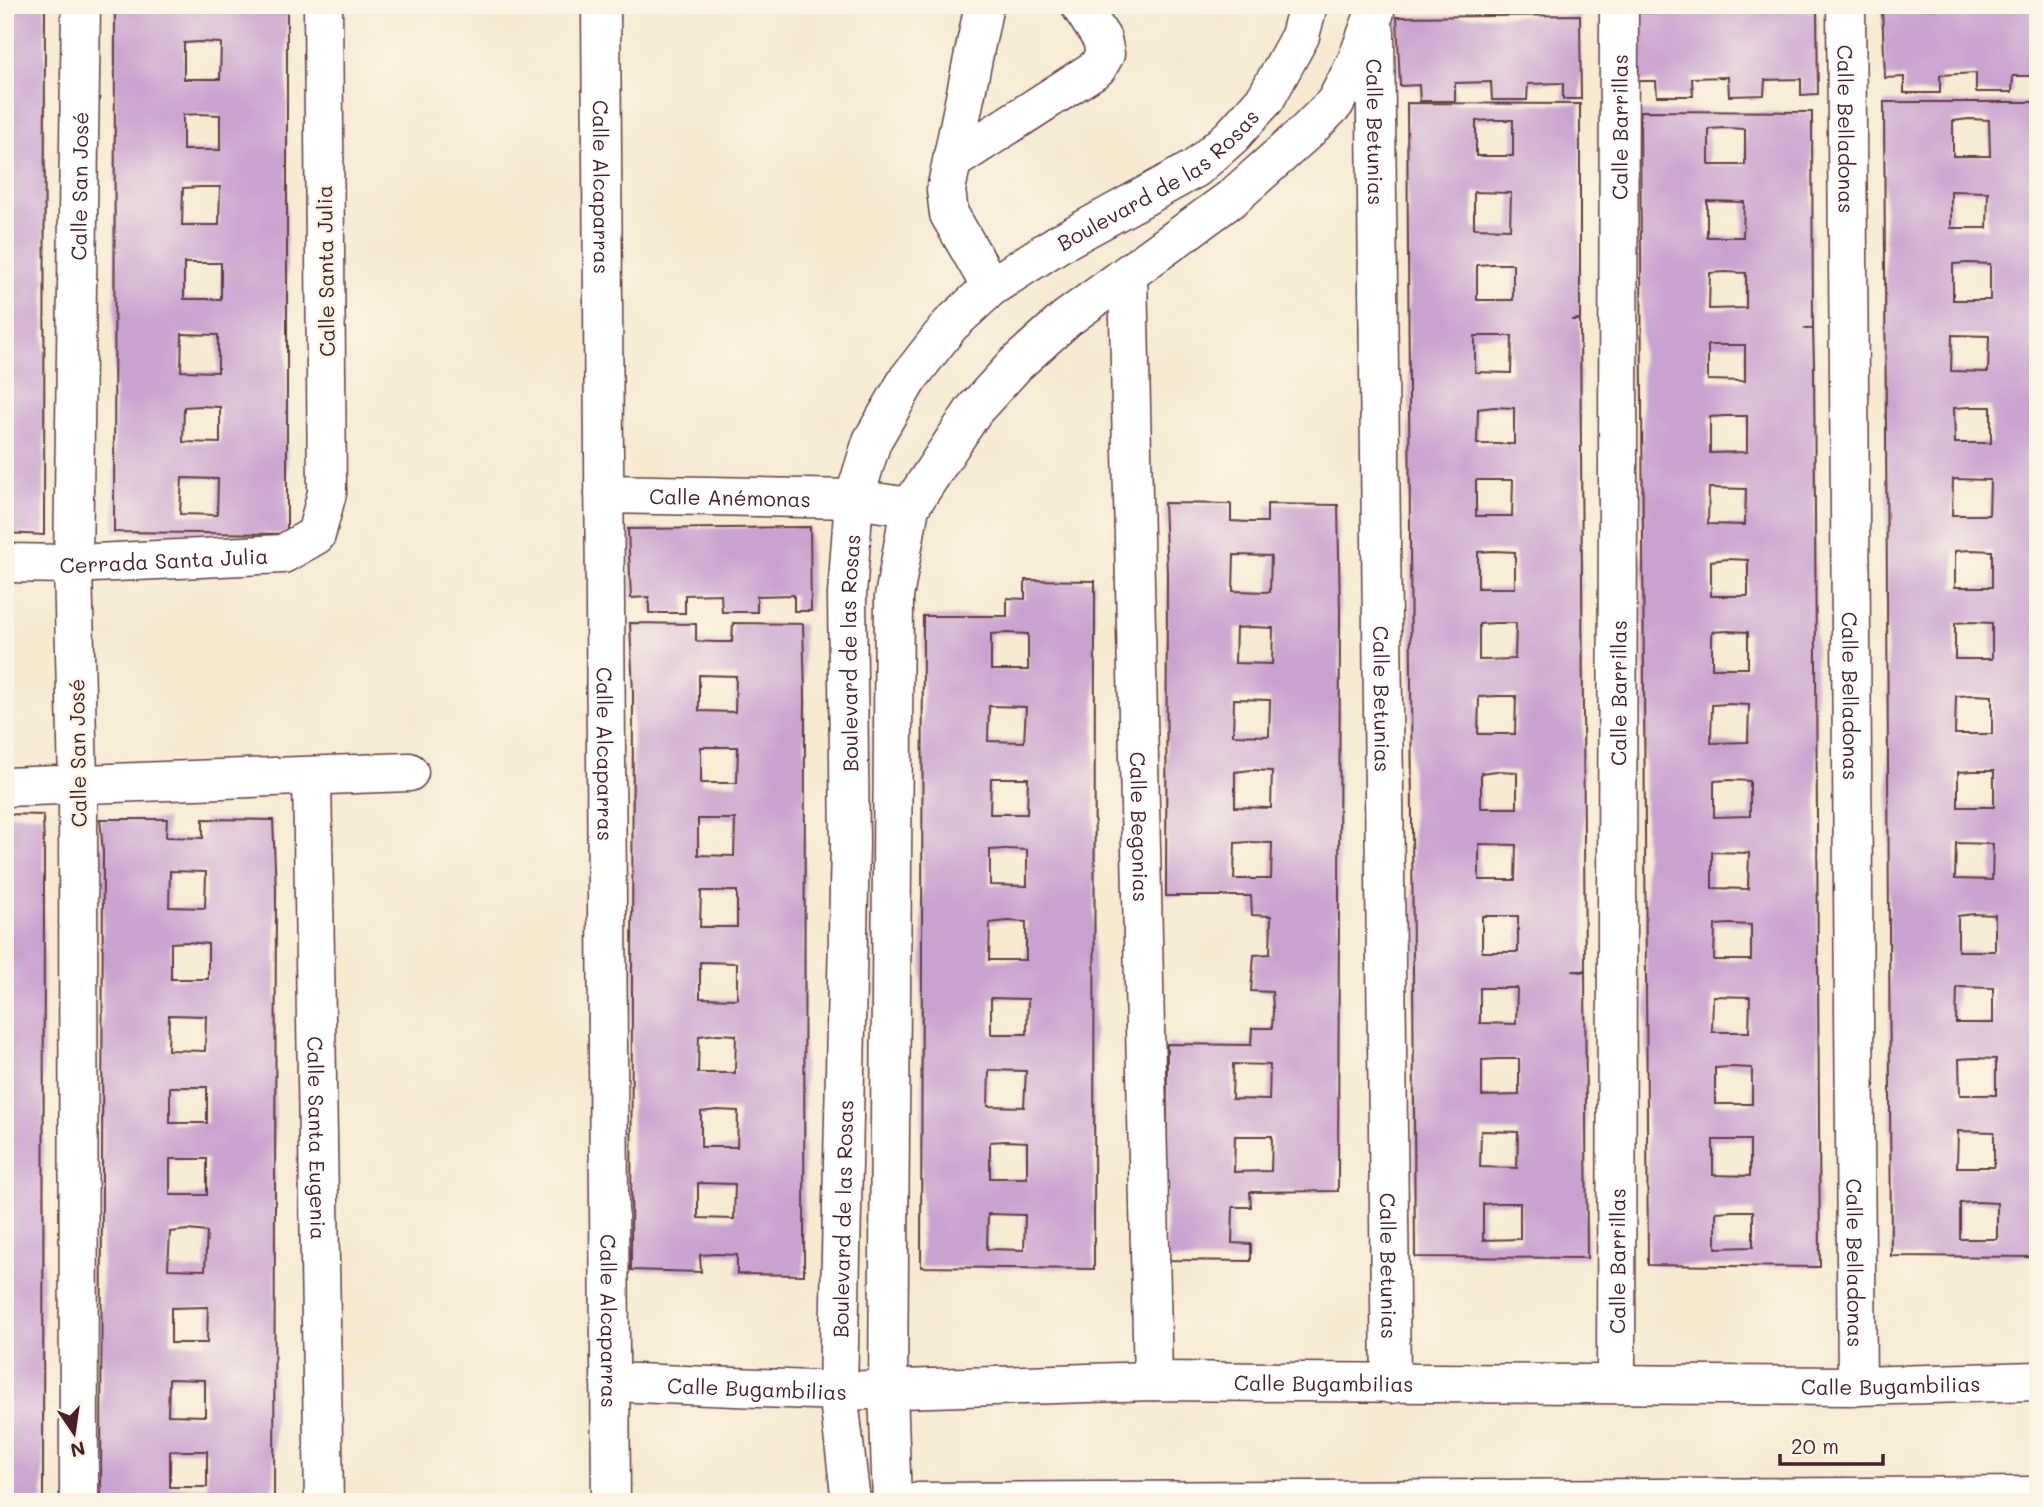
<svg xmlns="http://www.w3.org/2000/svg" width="2043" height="1507" viewBox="0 0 2043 1507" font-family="Mali,sans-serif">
<rect width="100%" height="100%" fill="#fcf5e5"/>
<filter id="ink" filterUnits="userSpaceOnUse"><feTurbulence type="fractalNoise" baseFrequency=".0143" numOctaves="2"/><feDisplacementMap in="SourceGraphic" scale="14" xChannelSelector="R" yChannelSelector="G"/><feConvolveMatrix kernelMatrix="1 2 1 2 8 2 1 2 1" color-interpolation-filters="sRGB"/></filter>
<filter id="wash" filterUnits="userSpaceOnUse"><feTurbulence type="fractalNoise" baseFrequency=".00686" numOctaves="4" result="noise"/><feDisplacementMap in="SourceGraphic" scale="28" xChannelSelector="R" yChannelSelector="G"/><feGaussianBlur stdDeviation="1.57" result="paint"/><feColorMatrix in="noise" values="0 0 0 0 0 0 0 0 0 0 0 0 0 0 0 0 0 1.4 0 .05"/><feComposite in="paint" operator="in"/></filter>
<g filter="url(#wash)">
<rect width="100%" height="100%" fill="#f6ead1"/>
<g id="blocks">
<path fill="#c9a3cf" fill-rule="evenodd" d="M 5,5 L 45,5 L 44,535 L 5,533 Z
M 115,5 L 218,7 L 218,5 L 287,5 L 287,534 L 114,532 ZM 200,42 L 221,43 L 220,79 L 184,79 L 184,43 ZM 199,114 L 220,115 L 220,150 L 183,150 L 183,115 ZM 201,187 L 220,187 L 219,225 L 182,225 L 183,188 ZM 184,263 L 221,263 L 221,299 L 184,299 ZM 182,334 L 218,335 L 218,372 L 181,371 ZM 200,406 L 220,407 L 220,443 L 183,442 L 184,407 ZM 182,478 L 218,479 L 217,515 L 180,514 Z
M 2038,7 L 2038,76 L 2013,76 L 2012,92 L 1976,92 L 1976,73 L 1940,75 L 1940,93 L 1904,93 L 1904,77 L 1885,78 L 1882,9 Z
M 1817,11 L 1818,94 L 1801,95 L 1801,79 L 1765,80 L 1764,95 L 1729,96 L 1728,77 L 1692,78 L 1693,96 L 1657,96 L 1656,81 L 1638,81 L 1635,13 Z
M 1580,15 L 1581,99 L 1563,99 L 1563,83 L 1528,84 L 1527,100 L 1492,100 L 1491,82 L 1455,83 L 1455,101 L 1420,101 L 1419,85 L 1400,86 L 1397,17 Z
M 1884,102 L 2038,102 L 2038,1257 L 1891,1256 ZM 1969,119 L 1989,120 L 1990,156 L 1953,156 L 1953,121 ZM 1951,191 L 1988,192 L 1987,228 L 1951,228 ZM 1969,263 L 1990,264 L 1990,300 L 1953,300 L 1953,264 ZM 1952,335 L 1989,336 L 1988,372 L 1951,371 ZM 1970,407 L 1991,407 L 1991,443 L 1955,443 L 1954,408 ZM 1953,479 L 1990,480 L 1989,515 L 1952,515 ZM 1971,550 L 1992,551 L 1992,587 L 1955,587 L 1955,551 ZM 1971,622 L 1992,623 L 1992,659 L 1955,659 L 1955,623 ZM 1974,695 L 1992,696 L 1992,734 L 1955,734 L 1956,696 ZM 1973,771 L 1994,771 L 1994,807 L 1958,807 L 1958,772 ZM 1956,843 L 1993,844 L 1992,880 L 1955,879 ZM 1974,914 L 1995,915 L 1995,951 L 1958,951 L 1958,916 ZM 1957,987 L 1993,988 L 1993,1023 L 1956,1023 ZM 1975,1058 L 1996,1059 L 1996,1095 L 1960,1095 L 1959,1059 ZM 1958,1131 L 1994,1132 L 1994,1167 L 1957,1167 ZM 1976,1202 L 1997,1203 L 1997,1239 L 1960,1239 L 1960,1203 Z
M 1407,103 L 1580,104 L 1580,319 L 1571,320 L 1580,320 L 1585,971 L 1572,971 L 1585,972 L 1587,1258 L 1415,1257 ZM 1492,120 L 1513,120 L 1513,156 L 1476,156 L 1476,121 ZM 1474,192 L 1511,193 L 1510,229 L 1474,228 ZM 1493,264 L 1513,264 L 1513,300 L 1477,300 L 1477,265 ZM 1475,336 L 1512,336 L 1511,373 L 1475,372 ZM 1494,407 L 1514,408 L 1514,444 L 1477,444 L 1478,409 ZM 1476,480 L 1513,480 L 1512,516 L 1476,516 ZM 1494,551 L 1515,552 L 1515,588 L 1478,588 L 1478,552 ZM 1495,623 L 1516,623 L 1515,659 L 1479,660 L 1479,624 ZM 1497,696 L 1516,696 L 1515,734 L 1478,734 L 1479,697 ZM 1497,771 L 1517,772 L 1517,808 L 1481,808 L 1481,773 ZM 1479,844 L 1516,845 L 1515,880 L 1479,880 ZM 1482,916 L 1518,916 L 1518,952 L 1482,952 ZM 1480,988 L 1517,988 L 1516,1024 L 1480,1023 ZM 1498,1059 L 1519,1059 L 1519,1095 L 1482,1096 L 1482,1060 ZM 1481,1131 L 1518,1132 L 1517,1168 L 1480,1167 ZM 1499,1203 L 1520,1203 L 1520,1239 L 1483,1240 L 1483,1204 Z
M 1640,111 L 1812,112 L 1813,328 L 1804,328 L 1813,329 L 1814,363 L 1820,1267 L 1648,1265 ZM 1725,128 L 1745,129 L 1745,165 L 1709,165 L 1709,129 ZM 1707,201 L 1744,202 L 1743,237 L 1707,237 ZM 1725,272 L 1746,273 L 1746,308 L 1709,309 L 1710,273 ZM 1708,345 L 1745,345 L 1745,381 L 1708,380 ZM 1726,416 L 1747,416 L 1747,452 L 1710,453 L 1710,417 ZM 1709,488 L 1746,489 L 1745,525 L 1708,524 ZM 1727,559 L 1748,560 L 1748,596 L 1711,596 L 1711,561 ZM 1728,631 L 1748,632 L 1748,668 L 1712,668 L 1712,632 ZM 1729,704 L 1749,705 L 1748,742 L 1711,743 L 1712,705 ZM 1730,780 L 1750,781 L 1750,816 L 1714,817 L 1714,781 ZM 1712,852 L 1749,853 L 1748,889 L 1712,888 ZM 1730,924 L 1751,925 L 1751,960 L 1714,960 L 1715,925 ZM 1713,996 L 1750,997 L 1749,1032 L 1712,1032 ZM 1731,1067 L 1752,1068 L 1752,1104 L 1715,1104 L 1715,1068 ZM 1713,1140 L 1750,1140 L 1750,1176 L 1713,1175 ZM 1732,1211 L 1753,1211 L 1753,1247 L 1716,1248 L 1716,1212 Z
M 1164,503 L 1231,504 L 1231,521 L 1250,522 L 1267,522 L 1267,504 L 1338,505 L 1340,612 L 1338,1191 L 1250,1192 L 1251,1207 L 1233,1207 L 1232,1243 L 1251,1244 L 1251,1261 L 1166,1260 L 1167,1044 L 1251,1045 L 1252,1028 L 1272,1028 L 1273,1010 L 1272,992 L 1251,991 L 1254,955 L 1270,954 L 1271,916 L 1252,915 L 1251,896 L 1166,896 L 1167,573 ZM 1234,555 L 1271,556 L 1270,592 L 1233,591 ZM 1252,627 L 1273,628 L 1272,664 L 1235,663 L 1236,628 ZM 1234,699 L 1270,700 L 1269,736 L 1233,735 ZM 1251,770 L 1272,771 L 1271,808 L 1235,807 L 1235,772 ZM 1251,842 L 1272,843 L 1271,879 L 1234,879 L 1235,843 ZM 1233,1064 L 1270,1065 L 1269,1100 L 1232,1099 ZM 1235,1136 L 1272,1136 L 1271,1171 L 1234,1172 Z
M 810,527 L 811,611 L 794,611 L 794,595 L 757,596 L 757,612 L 722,612 L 721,594 L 685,595 L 685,613 L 649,613 L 649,597 L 631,598 L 628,529 Z
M 1025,580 L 1095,581 L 1094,1269 L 921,1267 L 923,616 L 1007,616 L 1007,598 L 1025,599 ZM 1007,633 L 1028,634 L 1028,670 L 991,670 L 991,634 ZM 989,706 L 1026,707 L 1024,742 L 988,741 ZM 991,778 L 1028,778 L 1027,814 L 990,814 ZM 1006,849 L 1027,850 L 1027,886 L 990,885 L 990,850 ZM 1008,921 L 1026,922 L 1026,960 L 989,960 L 990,923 ZM 991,998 L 1028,999 L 1027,1034 L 991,1034 ZM 989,1070 L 1026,1071 L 1024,1107 L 988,1106 ZM 1006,1141 L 1027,1142 L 1027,1178 L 990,1178 L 990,1142 ZM 988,1214 L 1025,1215 L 1024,1250 L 987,1249 Z
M 630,623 L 696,624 L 696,641 L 715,642 L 732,642 L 733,623 L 803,624 L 805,694 L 804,1275 L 737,1274 L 737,1255 L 716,1254 L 700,1255 L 701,1272 L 631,1270 L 633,693 ZM 699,675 L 736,676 L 735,712 L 699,711 ZM 701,747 L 738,747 L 737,783 L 701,783 ZM 698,819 L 735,819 L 734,856 L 698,855 ZM 701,891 L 737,891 L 737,927 L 700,927 ZM 700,962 L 737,963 L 737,999 L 700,998 ZM 718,1034 L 736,1035 L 735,1073 L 698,1073 L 699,1036 ZM 717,1110 L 738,1111 L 737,1147 L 701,1147 L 701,1112 ZM 698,1183 L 735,1184 L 734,1219 L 698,1218 Z
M 5,814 L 43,815 L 44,850 L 43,1501 L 30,1502 L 5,1502 Z
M 100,819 L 167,819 L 166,837 L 203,838 L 203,819 L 273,820 L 276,890 L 274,1502 L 101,1502 L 103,852 ZM 170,871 L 206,872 L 205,908 L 169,907 ZM 187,942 L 208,944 L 208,979 L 171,979 L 171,943 ZM 169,1015 L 206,1016 L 205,1051 L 168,1050 ZM 170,1087 L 207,1087 L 207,1123 L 170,1123 ZM 170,1159 L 207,1159 L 207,1195 L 170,1195 ZM 188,1230 L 207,1232 L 205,1270 L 168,1269 L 170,1232 ZM 208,1307 L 207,1343 L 171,1343 L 171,1308 ZM 169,1379 L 205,1380 L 205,1416 L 168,1415 ZM 170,1451 L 207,1451 L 207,1487 L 170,1487 Z"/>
</g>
</g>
<g filter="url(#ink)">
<use href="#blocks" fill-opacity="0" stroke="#643d44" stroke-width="2"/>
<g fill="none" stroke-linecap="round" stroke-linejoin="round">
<g stroke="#643d44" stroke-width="41">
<g id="minor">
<path id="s1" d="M 601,5 L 611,1502"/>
<path d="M 984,5 L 946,190 L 949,214 L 991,287"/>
<path id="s2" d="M 1846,5 L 1857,1386"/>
<path id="s3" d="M 1375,32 L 1391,1384"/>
<path d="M 954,160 L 1097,68 L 1105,54 L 1102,39 L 1080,5"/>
<path id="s4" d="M 1128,274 L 1153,1381"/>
<path id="s5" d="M 604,494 L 854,499 L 910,507"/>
<path id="s6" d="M 5,563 L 73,564 L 283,554 L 316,535 L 327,493 L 323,5"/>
<path id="s7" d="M 312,776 L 324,1502"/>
<path d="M 5,787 L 409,772"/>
<path id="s8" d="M 610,1382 L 838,1391 L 1153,1381 L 1857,1386 L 2038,1381"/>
<path id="s9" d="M 1616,1383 L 1619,5"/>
<path id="s10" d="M 79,1502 L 78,784 L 73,564 L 81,5"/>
<path id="s11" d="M 851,1502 L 838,1391 L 850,843 L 847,595 L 854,499 L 872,441 L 908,379 L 950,325 L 991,287 L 1058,244 L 1196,168 L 1232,136 L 1266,98 L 1300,36 L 1308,5"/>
<path d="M 892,1502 L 888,1390 L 894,597 L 910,507 L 974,410 L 1016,364 L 1066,319 L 1232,198 L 1306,132 L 1335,103 L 1356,63 L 1375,12 L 1375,5"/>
<path d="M 918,1502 L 2038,1496"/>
</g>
</g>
<use href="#minor" stroke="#fff" stroke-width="38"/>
</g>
</g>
<g text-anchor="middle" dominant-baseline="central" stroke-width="5" stroke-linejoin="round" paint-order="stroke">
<g font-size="21" fill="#4a1f2b" stroke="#fcf5e5">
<text stroke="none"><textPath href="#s9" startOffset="1256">Calle Barrillas</textPath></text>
<text stroke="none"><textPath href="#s2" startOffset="124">Calle Belladonas</textPath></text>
<text stroke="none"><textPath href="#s3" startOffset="100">Calle Betunias</textPath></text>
<text stroke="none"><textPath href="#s11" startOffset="1460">Boulevard de las Rosas</textPath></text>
<text stroke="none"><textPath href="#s10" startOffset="1316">Calle San José</textPath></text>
<text stroke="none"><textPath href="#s1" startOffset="182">Calle Alcaparras</textPath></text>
<text transform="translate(325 271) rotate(-91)">Calle Santa Julia</text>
<text stroke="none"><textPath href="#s5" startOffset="126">Calle Anémonas</textPath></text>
<text stroke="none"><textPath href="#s6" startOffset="159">Cerrada Santa Julia</textPath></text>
<text stroke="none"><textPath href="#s11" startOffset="850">Boulevard de las Rosas</textPath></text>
<text stroke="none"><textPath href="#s9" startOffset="690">Calle Barrillas</textPath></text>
<text stroke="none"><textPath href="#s2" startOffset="691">Calle Belladonas</textPath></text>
<text stroke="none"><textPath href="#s3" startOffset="667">Calle Betunias</textPath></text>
<text transform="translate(77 753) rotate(-91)">Calle San José</text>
<text stroke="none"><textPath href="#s1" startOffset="749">Calle Alcaparras</textPath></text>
<text stroke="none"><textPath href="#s4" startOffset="553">Calle Begonias</textPath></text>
<text stroke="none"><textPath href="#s7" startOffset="362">Calle Santa Eugenia</textPath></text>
<text stroke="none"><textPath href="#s11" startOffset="284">Boulevard de las Rosas</textPath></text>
<text stroke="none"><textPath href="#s9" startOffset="122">Calle Barrillas</textPath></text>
<text stroke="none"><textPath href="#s2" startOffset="1258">Calle Belladonas</textPath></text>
<text stroke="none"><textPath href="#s3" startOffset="1234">Calle Betunias</textPath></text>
<text stroke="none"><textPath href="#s1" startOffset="1316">Calle Alcaparras</textPath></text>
<text stroke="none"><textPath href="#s8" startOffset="714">Calle Bugambilias</textPath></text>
<text stroke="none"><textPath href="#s8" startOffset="1281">Calle Bugambilias</textPath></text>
<text stroke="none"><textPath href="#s8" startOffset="147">Calle Bugambilias</textPath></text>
</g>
</g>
<rect width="2043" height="1507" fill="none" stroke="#fcf5e5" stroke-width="28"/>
<g transform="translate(74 1433) rotate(167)" stroke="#fcf5e5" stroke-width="5" paint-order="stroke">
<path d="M0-5L12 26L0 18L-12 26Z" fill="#4a1f2b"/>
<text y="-10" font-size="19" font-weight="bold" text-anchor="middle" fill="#4a1f2b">N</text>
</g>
<path d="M1780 1454v10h103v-10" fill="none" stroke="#4a1f2b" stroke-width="3.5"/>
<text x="1791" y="1454" font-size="21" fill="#4a1f2b" stroke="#fcf5e5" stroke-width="5" paint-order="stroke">20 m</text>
</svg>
